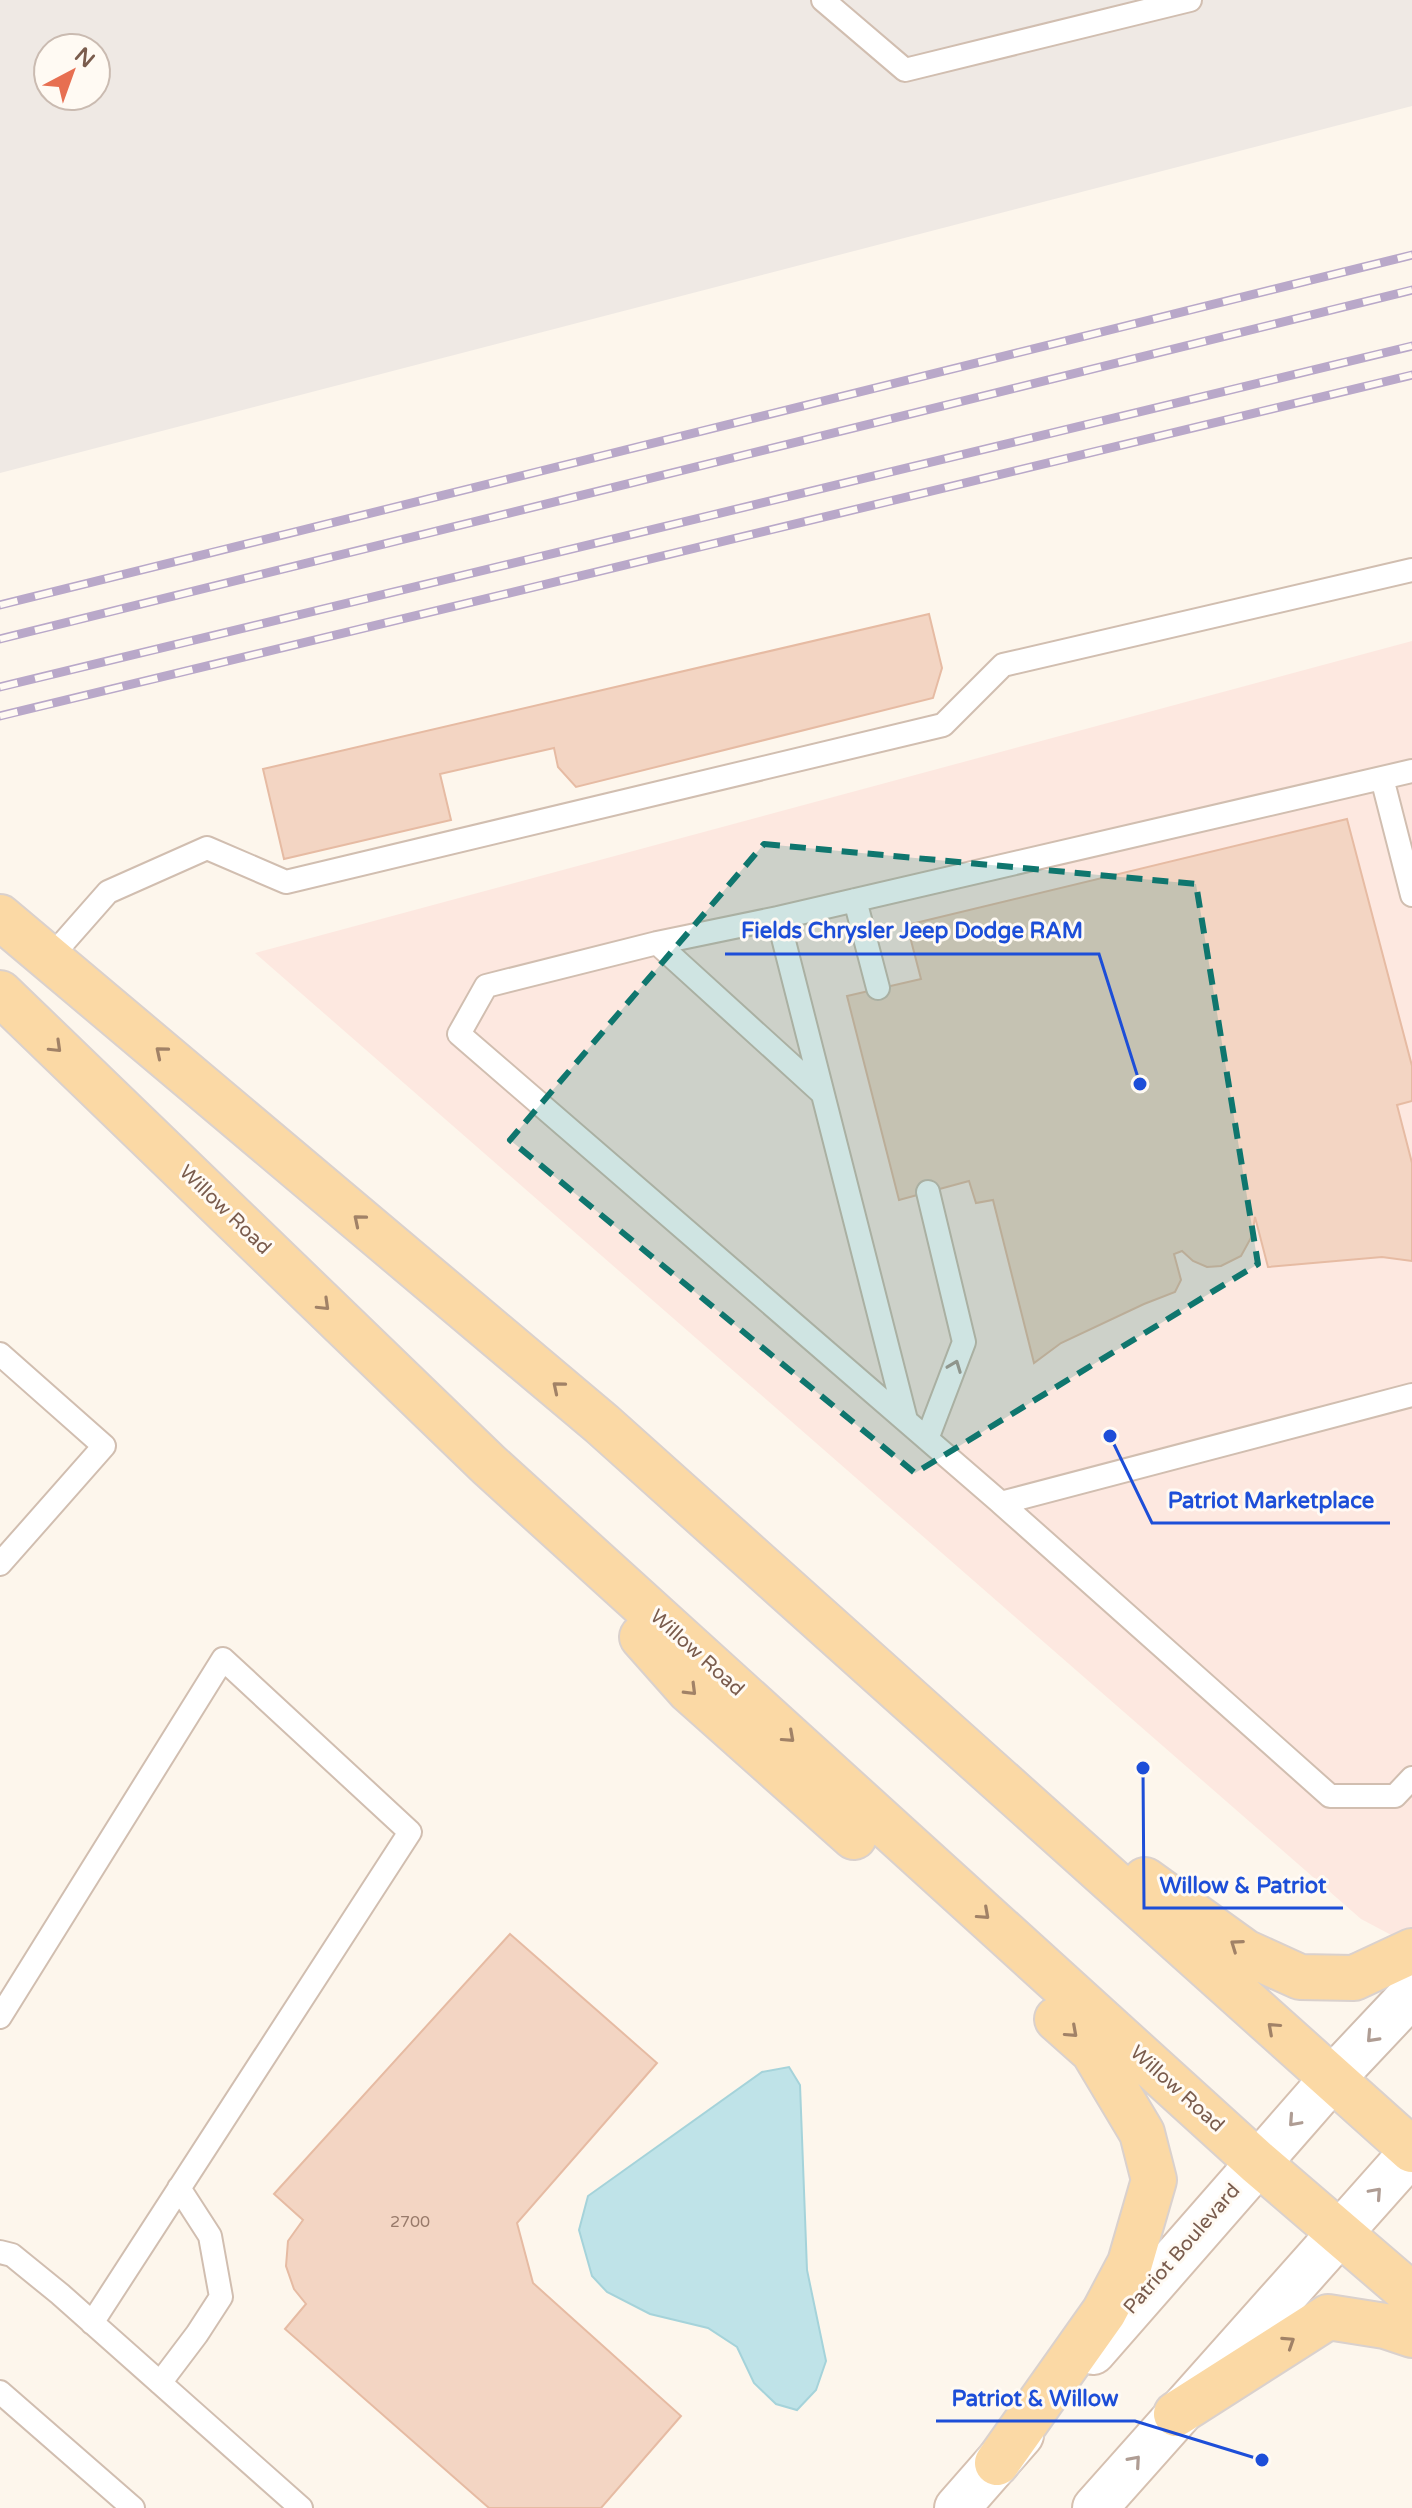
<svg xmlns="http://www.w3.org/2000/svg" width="1412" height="2508" viewBox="0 0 1412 2508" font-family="'Varela Round',sans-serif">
<rect width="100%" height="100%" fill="#fdf6ec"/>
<path fill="#fde8e0" d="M 1412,641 L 1412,1946 L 1361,1919 L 255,953 Z"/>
<path fill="#efe9e4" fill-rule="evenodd" d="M 0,0 L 1412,0 L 1412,106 L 0,473 ZM 48,48 L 96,48 L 96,96 L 48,96 Z"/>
<path fill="#bfe3e8" stroke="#a5d3da" stroke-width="2" d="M 789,2067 L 800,2085 L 807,2270 L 826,2361 L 816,2390 L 797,2410 L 776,2404 L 754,2383 L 737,2347 L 708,2328 L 650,2314 L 607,2292 L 592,2276 L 579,2230 L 588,2196 L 762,2072 Z"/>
<path fill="#f3d5c3" stroke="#e6bba3" stroke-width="2" d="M 929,614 L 942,668 L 933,698 L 576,787 L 558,767 L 554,748 L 440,774 L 451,820 L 284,859 L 263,769 Z
M 1347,819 L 1412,1066 L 1412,1101 L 1397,1105 L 1412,1163 L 1412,1261 L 1382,1257 L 1268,1267 L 1255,1217 L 1252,1236 L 1241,1256 L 1221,1266 L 1207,1267 L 1193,1261 L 1182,1251 L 1174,1254 L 1181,1280 L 1175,1292 L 1144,1304 L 1061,1343 L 1034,1363 L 993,1200 L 976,1203 L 969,1181 L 899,1200 L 847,996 L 921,979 L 907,925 Z
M 510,1934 L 657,2063 L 517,2223 L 533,2283 L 681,2416 L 601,2508 L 489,2508 L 285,2329 L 306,2304 L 294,2289 L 286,2266 L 288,2241 L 303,2220 L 274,2194 Z"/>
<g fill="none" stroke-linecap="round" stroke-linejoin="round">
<g stroke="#d1beb0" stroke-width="26">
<path id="lane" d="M 823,0 L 905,70 L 1190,0
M 1412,771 L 778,918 L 657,943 L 486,986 L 459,1034 L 1001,1503 L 1412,1395
M 1382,778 L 1412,895
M 855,900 L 878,988
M 778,918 L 906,1420
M 657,943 L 822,1093
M 49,959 L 108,892 L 207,848 L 286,882 L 943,725 L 1003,665 L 1412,570
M 0,1354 L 104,1446 L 0,1564
M 927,1439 L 964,1342 L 928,1192
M 1001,1503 L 1330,1796 L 1395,1796 L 1412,1778
M 0,2017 L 223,1659 L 410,1832 L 92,2323
M 0,2252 L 12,2255 L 60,2294 L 301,2508
M 160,2383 L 197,2334 L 221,2297 L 210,2236 L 179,2188
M 0,2392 L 133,2508"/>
</g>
<g stroke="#d1beb0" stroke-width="48">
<path id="street" d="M 1331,2080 L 1412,1994"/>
</g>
<g stroke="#d6c0b0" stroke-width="48">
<path id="secondary" d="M 1093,2352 L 1331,2080
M 957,2508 L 1021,2435
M 1095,2508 L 1412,2152"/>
</g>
<g stroke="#dad1cd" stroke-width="48">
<path id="primary" d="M 0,917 L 602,1424 L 1412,2150
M 0,993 L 489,1465 L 1257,2162 L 1412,2295
M 642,1637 L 689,1690 L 854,1837
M 1145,1880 L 1245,1952 L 1300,1977 L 1354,1978 L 1412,1951
M 1176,2414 L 1328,2317 L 1385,2326 L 1412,2335
M 997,2463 L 1104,2312 L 1130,2263 L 1154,2180 L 1142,2133 L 1093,2051 L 1057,2019"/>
</g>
<use href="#lane" stroke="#fff" stroke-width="22"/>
<use href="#street" stroke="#fff" stroke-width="44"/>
<use href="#secondary" stroke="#fff" stroke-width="44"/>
<use href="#primary" stroke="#fbd9a5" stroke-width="44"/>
<g stroke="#b9a8c9" stroke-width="9">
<path id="rail" d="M 0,605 L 1412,255
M 0,639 L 1412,290
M 0,687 L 1412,346
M 0,716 L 1412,375"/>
</g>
<use href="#rail" stroke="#fffaf3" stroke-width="6" stroke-dasharray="18" stroke-linecap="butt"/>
</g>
<defs><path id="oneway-chevron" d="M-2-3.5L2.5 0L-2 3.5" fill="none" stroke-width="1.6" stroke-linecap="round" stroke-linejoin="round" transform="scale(2)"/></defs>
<g stroke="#a18267">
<use href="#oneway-chevron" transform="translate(56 1047) rotate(44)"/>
<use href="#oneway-chevron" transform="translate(161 1052) rotate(-140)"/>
<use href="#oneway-chevron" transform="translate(359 1220) rotate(-140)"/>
<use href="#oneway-chevron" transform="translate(324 1305) rotate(44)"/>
<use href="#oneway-chevron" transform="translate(558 1387) rotate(-140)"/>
<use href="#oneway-chevron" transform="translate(691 1690) rotate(45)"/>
<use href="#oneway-chevron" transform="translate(789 1737) rotate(42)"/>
<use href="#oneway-chevron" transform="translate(984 1914) rotate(42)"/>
<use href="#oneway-chevron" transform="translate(1236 1945) rotate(-145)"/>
<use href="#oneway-chevron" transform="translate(1273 2028) rotate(-138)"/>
<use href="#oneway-chevron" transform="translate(1072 2032) rotate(42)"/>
<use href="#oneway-chevron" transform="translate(1289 2342) rotate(-33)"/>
</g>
<g stroke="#af9d94">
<use href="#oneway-chevron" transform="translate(955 1366) rotate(-69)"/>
<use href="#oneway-chevron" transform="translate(1372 2037) rotate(133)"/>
<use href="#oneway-chevron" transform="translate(1294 2121) rotate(132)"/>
<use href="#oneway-chevron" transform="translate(1376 2193) rotate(-48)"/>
<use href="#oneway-chevron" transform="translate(1135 2461) rotate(-49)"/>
</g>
<path fill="#0f766e" fill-opacity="0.2" stroke="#0f766e" stroke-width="6" stroke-dasharray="16 10" stroke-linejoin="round" d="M 764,844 L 1196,884 L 1258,1264 L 915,1473 L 510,1140 Z"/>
<g text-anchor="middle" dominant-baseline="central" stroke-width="6" stroke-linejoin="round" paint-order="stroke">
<g font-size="16" fill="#987a6a">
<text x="410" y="2222">2700</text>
</g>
<g font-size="20" fill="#7a5c4d" stroke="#fffaf3">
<text transform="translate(225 1210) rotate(44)">Willow Road</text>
<text transform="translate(697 1653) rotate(42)">Willow Road</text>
<text transform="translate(1177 2089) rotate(42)">Willow Road</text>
<text transform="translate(1182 2249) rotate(-49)">Patriot Boulevard</text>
</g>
</g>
<path fill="none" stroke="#1d4ed8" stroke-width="3" d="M1140 1084L1099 954H725M1110 1436L1152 1523H1390M1143 1768L1144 1908H1343M1262 2460L1135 2421H936"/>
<g fill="#1d4ed8" stroke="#fffaf3" stroke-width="3">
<circle cx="1140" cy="1084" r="8"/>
<circle cx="1110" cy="1436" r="8"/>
<circle cx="1143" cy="1768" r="8"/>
<circle cx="1262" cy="2460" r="8"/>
</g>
<g font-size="22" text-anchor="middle" font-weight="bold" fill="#1d4ed8" stroke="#fffaf3" stroke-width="6" stroke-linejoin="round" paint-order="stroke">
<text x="912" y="938">Fields Chrysler Jeep Dodge RAM</text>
<text x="1271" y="1508">Patriot Marketplace</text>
<text x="1243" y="1893">Willow &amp; Patriot</text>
<text x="1035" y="2406">Patriot &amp; Willow</text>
</g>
<g transform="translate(72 72) rotate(41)"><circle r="38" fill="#fffaf3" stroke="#cabbb1" stroke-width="2"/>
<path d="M0-6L14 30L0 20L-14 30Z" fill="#e76f51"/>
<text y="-12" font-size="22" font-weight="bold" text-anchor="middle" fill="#7a5c4d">N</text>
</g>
</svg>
